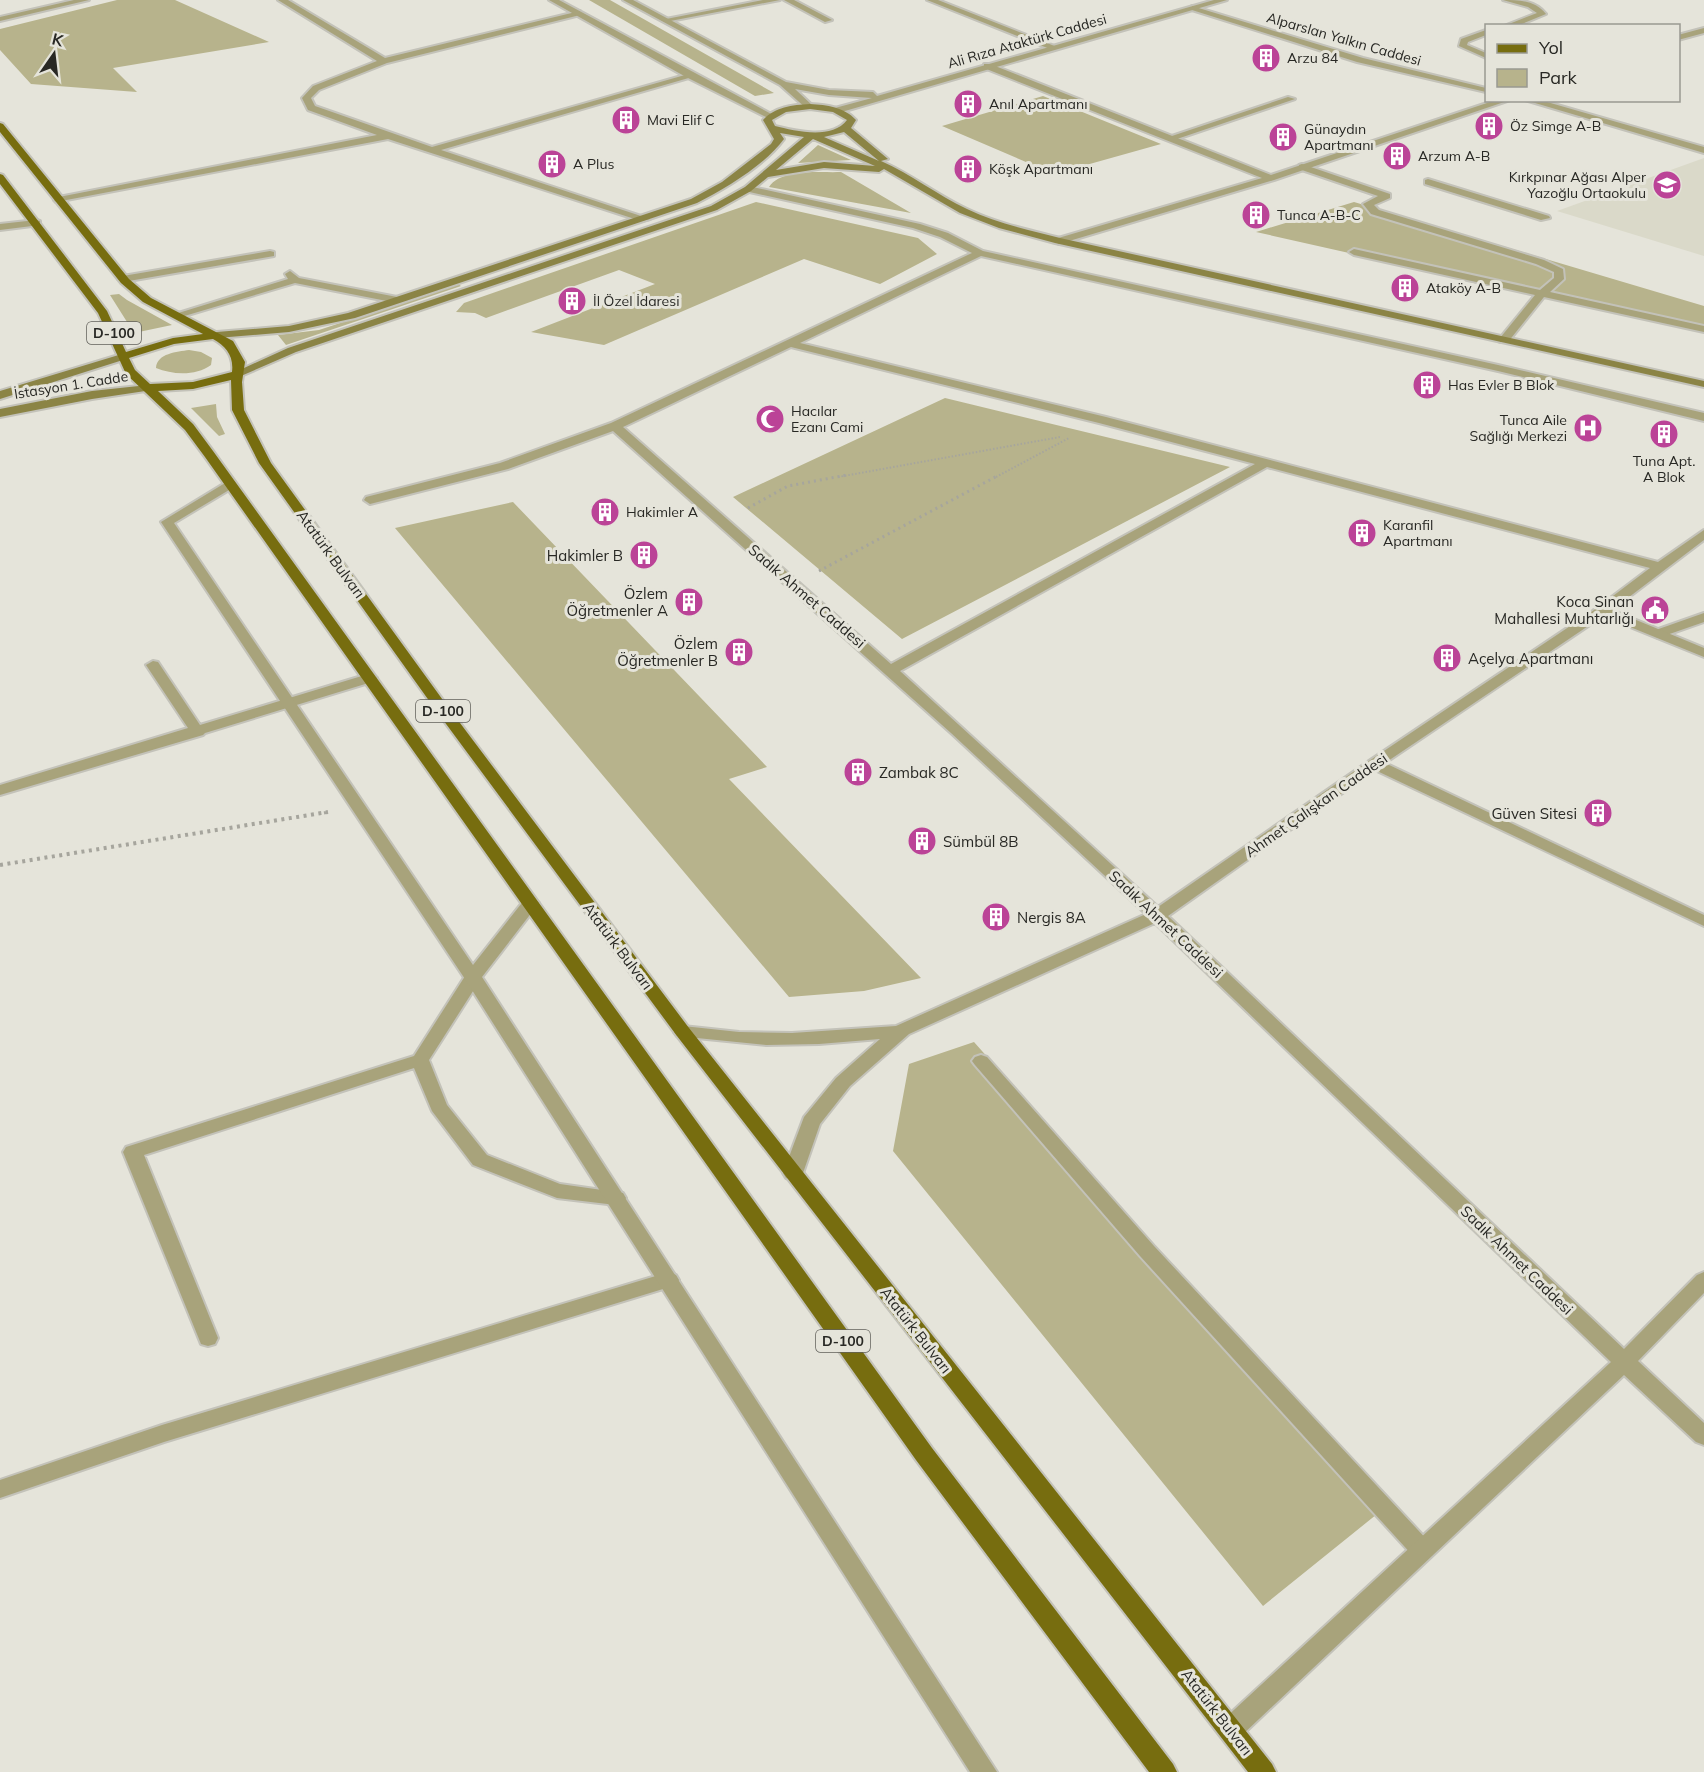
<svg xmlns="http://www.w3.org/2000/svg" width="1704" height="1772" viewBox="0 0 1704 1772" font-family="Mulish,sans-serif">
<rect width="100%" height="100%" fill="#e5e4da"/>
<path fill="#dad9c9" d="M 1704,158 L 1704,256 L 1557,211 Z"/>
<path fill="#b7b38c" d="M 117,0 L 175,0 L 269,42 L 113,68 L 137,92 L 31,84 L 0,50 L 0,29 Z
M 589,0 L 610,0 L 774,93 L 755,96 Z
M 1043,96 L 1161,144 L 1054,174 L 942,126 Z
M 818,145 L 851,160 L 798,163 Z
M 841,172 L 911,213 L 769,187 C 782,168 820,173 841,172 Z
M 756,202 L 918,238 L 937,254 L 880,284 L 804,259 L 604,345 L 531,332 L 655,284 L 619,270 L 486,318 L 475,313 L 456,312 L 464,303 Z
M 1354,202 L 1704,306 L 1704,333 L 1256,232 Z
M 458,284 L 461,286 L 286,345 L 278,335 L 319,330 Z
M 119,294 L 127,300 L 172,325 L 134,333 L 110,295 Z
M 189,350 L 201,352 L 212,358 L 211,365 C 196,376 173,375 156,368 C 157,353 177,352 189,350 Z
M 945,398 L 1230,467 L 902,639 L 733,497 Z
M 216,404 L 217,417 L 225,434 L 219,436 L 191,408 Z
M 513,502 L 767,767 L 729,779 L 921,978 L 864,991 L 789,997 L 395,528 Z
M 974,1042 L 1387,1506 L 1263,1606 L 893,1151 L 909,1064 Z"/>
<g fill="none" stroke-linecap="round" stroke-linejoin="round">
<g stroke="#c3c2b9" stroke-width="4">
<path id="service" d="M 763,0 L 780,0 L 665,22 L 661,20 Z
M 784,0 L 794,0 L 832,20 L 825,22 Z
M 1503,0 C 1519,0 1535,0 1546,14 L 1517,26 L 1504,26 L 1537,13 L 1528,7 Z
M 1486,30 L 1486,35 L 1468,42 L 1467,45 L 1486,53 L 1486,58 L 1459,46 L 1461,39 Z
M 1288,97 L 1295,99 L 1174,140 L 1166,138 Z
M 1302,164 L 1390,194 L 1390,198 L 1374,205 L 1379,210 L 1544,260 L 1563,269 L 1564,279 L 1550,292 L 1704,326 L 1704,332 L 1544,297 L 1508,342 L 1500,342 L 1500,338 L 1535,295 L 1354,255 L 1349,252 L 1354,249 L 1540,290 L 1554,278 L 1554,272 L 1536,264 L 1371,214 L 1363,204 L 1378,196 L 1299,169 L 1299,165 Z
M 1428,179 L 1549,216 L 1550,218 L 1541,220 L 1425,184 L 1425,180 Z
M 270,251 L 274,252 L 274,256 L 123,282 L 118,279 L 123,276 Z
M 290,271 L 299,278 L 397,297 L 402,300 L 397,303 L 295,283 L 181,317 L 177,318 L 172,315 L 288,279 L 285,274 Z
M 1704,613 L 1704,622 L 1658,638 L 1651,634 L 1653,631 Z
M 153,661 L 158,662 L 200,725 L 365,675 L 370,674 L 377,678 L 375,681 L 205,733 L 203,735 L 0,795 L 0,785 L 188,728 L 146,665 Z
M 473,971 L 479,973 L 482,977 L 429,1060 L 447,1105 L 487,1155 L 560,1184 L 623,1193 L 626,1198 L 623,1203 L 616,1205 L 557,1198 L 473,1165 L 432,1111 L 414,1068 L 144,1155 L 218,1338 L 215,1344 L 208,1346 L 201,1344 L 123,1152 L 126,1147 L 414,1056 L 467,973 Z
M 981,1055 L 987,1057 L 1154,1246 L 1430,1543 L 1434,1550 L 1430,1557 L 1422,1560 L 1414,1557 L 1140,1256 L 975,1065 L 972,1061 L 975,1057 Z
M 669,1272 L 676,1275 L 679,1280 L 676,1285 L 164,1442 L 0,1498 L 0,1480 L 162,1425 Z"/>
</g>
<g stroke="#c3c2b9" stroke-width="4">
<path id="minor" d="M 74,0 L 89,0 L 0,21 L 0,17 Z
M 278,0 L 288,0 L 385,58 L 580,11 L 580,15 L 387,63 L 319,90 L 311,98 L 315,106 L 432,147 L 692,73 L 692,77 L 441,150 L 650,219 L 641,221 L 388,139 L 56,202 L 54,200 L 59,197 L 377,135 L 308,110 L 302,98 L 313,86 L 377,61 Z
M 927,0 L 938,0 L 1057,47 L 1050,49 Z
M 1192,6 L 1363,58 L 1486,88 L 1486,92 L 1357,62 L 1192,10 Z
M 1704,28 L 1704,33 L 1678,40 L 1678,35 Z
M 984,64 L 990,64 L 1271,175 L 1496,100 L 1510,100 L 1274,180 L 1059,244 L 1054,241 L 1055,239 L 1262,178 L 984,68 Z
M 1525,100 L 1540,100 L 1704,147 L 1704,153 Z
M 748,186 L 920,224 L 948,233 L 983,251 L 1498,365 L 1704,413 L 1704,421 L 1498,371 L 981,256 L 800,343 L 1106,417 L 1658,562 L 1704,530 L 1704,540 L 1612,610 L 1704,648 L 1704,657 L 1603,616 L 1385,763 L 1704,915 L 1704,926 L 1375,770 L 1168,916 L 1624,1349 L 1697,1275 L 1704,1272 L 1704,1293 L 1638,1361 L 1704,1423 L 1704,1445 L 1696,1442 L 1624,1375 L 1240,1737 L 1231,1740 L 1222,1737 L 1219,1729 L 1222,1721 L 1611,1362 L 1155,923 L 909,1034 L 850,1086 L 820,1124 L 803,1173 L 800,1178 L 793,1180 L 786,1178 L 783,1173 L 804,1117 L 836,1078 L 880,1039 L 819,1044 L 766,1045 L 677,1036 L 674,1032 L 677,1028 L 683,1026 L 739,1032 L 792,1033 L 896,1026 L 1146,914 L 951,733 L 613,431 L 508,469 L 370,504 L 364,500 L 366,497 L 500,463 L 611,423 L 972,253 L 940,237 L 913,228 L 745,191 L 743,189 ZM 791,347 L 1099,423 L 1255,464 L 891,664 L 623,427 ZM 1267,467 L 1650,568 L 1597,608 L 1369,761 L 1158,907 L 900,671 Z
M 36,220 L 40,221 L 40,225 L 0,230 L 0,224 Z
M 230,480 L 234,481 L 236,484 L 234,487 L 174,523 L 473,965 L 525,899 L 531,898 L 539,903 L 482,977 L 997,1772 L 970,1772 L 465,979 L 161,522 Z"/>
</g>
<g stroke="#c3c2b9" stroke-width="4">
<path id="tertiary" d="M 549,0 L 559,0 L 775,116 L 768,118 L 686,77 Z
M 623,0 L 633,0 L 786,82 L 829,90 L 873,92 L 877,96 L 1214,0 L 1227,0 L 838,113 L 834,110 L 835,108 L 872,98 L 829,95 L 795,89 L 814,107 L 807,109 L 780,85 Z"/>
</g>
<g stroke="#c3c2b9" stroke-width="4">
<path id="secondary" d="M 810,104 C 827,105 844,107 856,120 L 851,128 L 888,159 L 881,161 C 911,174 937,195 967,209 C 996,223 1029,230 1060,238 L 1704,381 L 1704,387 L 1055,243 L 999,228 L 960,213 L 884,169 L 879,172 L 824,168 L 768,177 L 751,191 L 717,210 L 296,352 L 241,376 L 233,376 L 231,374 L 288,348 L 711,206 L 745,187 L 804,137 L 780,133 L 784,139 C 765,165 726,188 697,203 L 355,318 L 289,332 L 217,338 L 211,335 L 217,332 L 289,326 L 348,313 L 691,199 L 722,182 L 771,144 L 774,139 L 763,120 C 775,107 792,105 810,104 ZM 810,109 L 833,112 L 847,120 C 832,140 795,131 775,126 L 772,120 L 786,112 ZM 844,132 L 879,161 L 824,137 ZM 813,139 L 875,166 L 824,162 L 776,170 Z
M 122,354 L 126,355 L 126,359 L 0,399 L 0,391 Z
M 148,385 L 152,386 L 152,390 L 92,399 L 0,417 L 0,409 L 92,391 Z"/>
</g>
<g stroke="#c3c2b9" stroke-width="4">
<path id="primary" d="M 0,123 L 3,124 L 129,279 L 151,298 L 233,341 L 245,362 L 242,382 L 244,410 L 271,463 L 445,703 L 689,1028 L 1272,1764 L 1276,1772 L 1248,1772 L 677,1036 L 435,709 L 259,463 L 232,410 L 231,380 L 193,389 L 158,391 L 193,424 L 213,451 L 932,1448 L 1173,1764 L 1177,1772 L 1149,1772 L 916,1460 L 205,457 L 185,430 L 126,374 L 98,313 L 0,184 L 0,174 L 3,175 L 107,311 L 126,352 L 173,338 L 203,334 L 143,302 L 121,283 L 0,132 ZM 213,339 C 226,346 234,356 232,372 L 193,382 L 150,384 L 135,370 L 129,358 L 174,344 Z"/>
</g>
<path stroke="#a6a59d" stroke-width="2" stroke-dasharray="1.5 2" stroke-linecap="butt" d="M 838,477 L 1060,437
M 996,477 L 1069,438"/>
<path stroke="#a6a59d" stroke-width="3" stroke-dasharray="2 4" stroke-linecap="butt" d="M 748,508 L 788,486 L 847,475
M 819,571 L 999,475
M 324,813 L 328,812"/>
<path stroke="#a6a59d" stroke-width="4" stroke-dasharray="3 4.5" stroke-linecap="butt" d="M 0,865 L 328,812"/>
<use href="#service" fill="#a8a37b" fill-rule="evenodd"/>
<use href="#minor" fill="#a8a37b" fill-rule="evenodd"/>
<use href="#tertiary" fill="#a8a37b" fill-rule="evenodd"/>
<use href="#secondary" fill="#8b8445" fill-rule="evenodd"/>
<use href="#primary" fill="#776d0f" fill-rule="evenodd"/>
</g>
<defs>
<g id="building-disc" transform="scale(1.5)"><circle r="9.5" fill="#bb4397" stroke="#e5e4da"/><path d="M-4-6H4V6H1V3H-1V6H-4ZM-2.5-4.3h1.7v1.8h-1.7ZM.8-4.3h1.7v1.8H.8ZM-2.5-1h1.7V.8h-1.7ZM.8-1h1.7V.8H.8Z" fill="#fff"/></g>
<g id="school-disc" transform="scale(1.5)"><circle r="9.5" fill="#bb4397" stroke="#e5e4da"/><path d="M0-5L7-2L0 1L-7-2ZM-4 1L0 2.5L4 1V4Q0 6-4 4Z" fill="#fff"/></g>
<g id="mosque-disc" transform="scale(1.5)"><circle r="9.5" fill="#bb4397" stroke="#e5e4da"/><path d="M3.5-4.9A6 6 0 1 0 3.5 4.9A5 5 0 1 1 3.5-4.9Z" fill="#fff"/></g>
<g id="hospital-disc" transform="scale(1.5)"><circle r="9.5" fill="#bb4397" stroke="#e5e4da"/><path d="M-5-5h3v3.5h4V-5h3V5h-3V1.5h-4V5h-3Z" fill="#fff"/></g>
<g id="civic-disc" transform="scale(1.5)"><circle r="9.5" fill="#bb4397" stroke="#e5e4da"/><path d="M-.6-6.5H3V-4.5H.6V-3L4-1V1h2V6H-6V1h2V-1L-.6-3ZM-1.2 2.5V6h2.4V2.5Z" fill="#fff"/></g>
</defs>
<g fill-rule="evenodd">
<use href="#building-disc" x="1266" y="58"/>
<use href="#building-disc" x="968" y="104"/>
<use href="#building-disc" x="626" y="120"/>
<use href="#building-disc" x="1489" y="126"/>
<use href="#building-disc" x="1283" y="137"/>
<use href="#building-disc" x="1397" y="156"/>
<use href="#building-disc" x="552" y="164"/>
<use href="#building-disc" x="968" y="169"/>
<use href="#school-disc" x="1667" y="185"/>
<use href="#building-disc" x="1256" y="215"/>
<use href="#building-disc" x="1405" y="288"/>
<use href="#building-disc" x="572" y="301"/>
<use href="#building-disc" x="1427" y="385"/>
<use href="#mosque-disc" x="770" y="419"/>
<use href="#hospital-disc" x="1588" y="428"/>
<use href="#building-disc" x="1664" y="434"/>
<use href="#building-disc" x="605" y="512"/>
<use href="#building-disc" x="1362" y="533"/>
<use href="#building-disc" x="644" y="555"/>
<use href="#building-disc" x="689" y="602"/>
<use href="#civic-disc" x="1655" y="610"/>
<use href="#building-disc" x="739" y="652"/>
<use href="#building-disc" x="1447" y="658"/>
<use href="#building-disc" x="858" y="772"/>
<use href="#building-disc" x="1598" y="813"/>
<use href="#building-disc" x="922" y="841"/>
<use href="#building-disc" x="996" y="917"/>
</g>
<g text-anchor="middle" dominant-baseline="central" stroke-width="6" stroke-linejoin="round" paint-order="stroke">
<g font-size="14" fill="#282824" stroke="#e5e4da">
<text transform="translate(1344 39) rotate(16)">Alparslan Yalkın Caddesi</text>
<text transform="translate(1027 41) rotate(-16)">Ali Rıza Ataktürk Caddesi</text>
<text transform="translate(71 385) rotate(-9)">İstasyon 1. Cadde</text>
</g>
<g font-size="14" fill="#282824" stroke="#e5e4da" text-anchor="start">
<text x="1287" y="58">Arzu 84</text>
<text x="989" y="104">Anıl Apartmanı</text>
<text x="647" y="120">Mavi Elif C</text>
<text x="1510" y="126">Öz Simge A-B</text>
<text x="1304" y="129">Günaydın<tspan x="1304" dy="16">Apartmanı</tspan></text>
<text x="1418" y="156">Arzum A-B</text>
<text x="573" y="164">A Plus</text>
<text x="989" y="169">Köşk Apartmanı</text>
<text x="1646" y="177" text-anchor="end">Kırkpınar Ağası Alper<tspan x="1646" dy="16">Yazoğlu Ortaokulu</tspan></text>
<text x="1277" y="215">Tunca A-B-C</text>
<text x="1426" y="288">Ataköy A-B</text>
<text x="593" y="301">İl Özel İdaresi</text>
<text x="1448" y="385">Has Evler B Blok</text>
<text x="791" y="411">Hacılar<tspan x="791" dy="16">Ezanı Cami</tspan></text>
<text x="1567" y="420" text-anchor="end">Tunca Aile<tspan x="1567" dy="16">Sağlığı Merkezi</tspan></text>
<text x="1664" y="461" text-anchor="middle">Tuna Apt.<tspan x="1664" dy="16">A Blok</tspan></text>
<text x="626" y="512">Hakimler A</text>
<text x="1383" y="525">Karanfil<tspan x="1383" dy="16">Apartmanı</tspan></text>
</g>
<g fill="#e5e4da" stroke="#61605b" stroke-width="1.5">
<rect x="87" y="322" width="54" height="22" rx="4.5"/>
<rect x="416" y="700" width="54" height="22" rx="4.5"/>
<rect x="816" y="1330" width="54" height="22" rx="4.5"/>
</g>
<g font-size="14" font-weight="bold" fill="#282824">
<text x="114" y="333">D-100</text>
<text x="443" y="711">D-100</text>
<text x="843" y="1341">D-100</text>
</g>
<g font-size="15" fill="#282824" stroke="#e5e4da">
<text transform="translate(331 554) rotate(54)">Atatürk Bulvarı</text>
<text transform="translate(807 596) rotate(41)">Sadık Ahmet Caddesi</text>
<text transform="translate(1316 805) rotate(-35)">Ahmet Çalışkan Caddesi</text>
<text transform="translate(1166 924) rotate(43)">Sadık Ahmet Caddesi</text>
<text transform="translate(618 946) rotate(53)">Atatürk Bulvarı</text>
<text transform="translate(1517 1260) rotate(44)">Sadık Ahmet Caddesi</text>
<text transform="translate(916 1330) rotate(52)">Atatürk Bulvarı</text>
<text transform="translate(1217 1712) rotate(52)">Atatürk Bulvarı</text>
</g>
<g font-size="15" fill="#282824" stroke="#e5e4da" text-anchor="end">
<text x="623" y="555">Hakimler B</text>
<text x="668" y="593">Özlem<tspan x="668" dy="17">Öğretmenler A</tspan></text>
<text x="1634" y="601">Koca Sinan<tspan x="1634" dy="17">Mahallesi Muhtarlığı</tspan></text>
<text x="718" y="643">Özlem<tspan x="718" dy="17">Öğretmenler B</tspan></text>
<text x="1468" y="658" text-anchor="start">Açelya Apartmanı</text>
<text x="879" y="772" text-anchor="start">Zambak 8C</text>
<text x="1577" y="813">Güven Sitesi</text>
<text x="943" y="841" text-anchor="start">Sümbül 8B</text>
<text x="1017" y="917" text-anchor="start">Nergis 8A</text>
</g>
</g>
<rect x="1485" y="24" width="195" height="78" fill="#e5e4da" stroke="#999991" stroke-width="1.5"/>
<rect x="1497" y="44" width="30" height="9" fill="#776d0f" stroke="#999991" stroke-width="1.5"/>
<text x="1539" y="54" font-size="18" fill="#282824">Yol</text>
<rect x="1497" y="69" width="30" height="18" fill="#b7b38c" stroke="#999991" stroke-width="1.5"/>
<text x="1539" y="84" font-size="18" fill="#282824">Park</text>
<g transform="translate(54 54) rotate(14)" stroke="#e5e4da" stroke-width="4.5" paint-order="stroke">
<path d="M0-4.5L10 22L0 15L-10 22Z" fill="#282824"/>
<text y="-9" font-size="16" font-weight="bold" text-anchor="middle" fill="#282824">K</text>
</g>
</svg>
